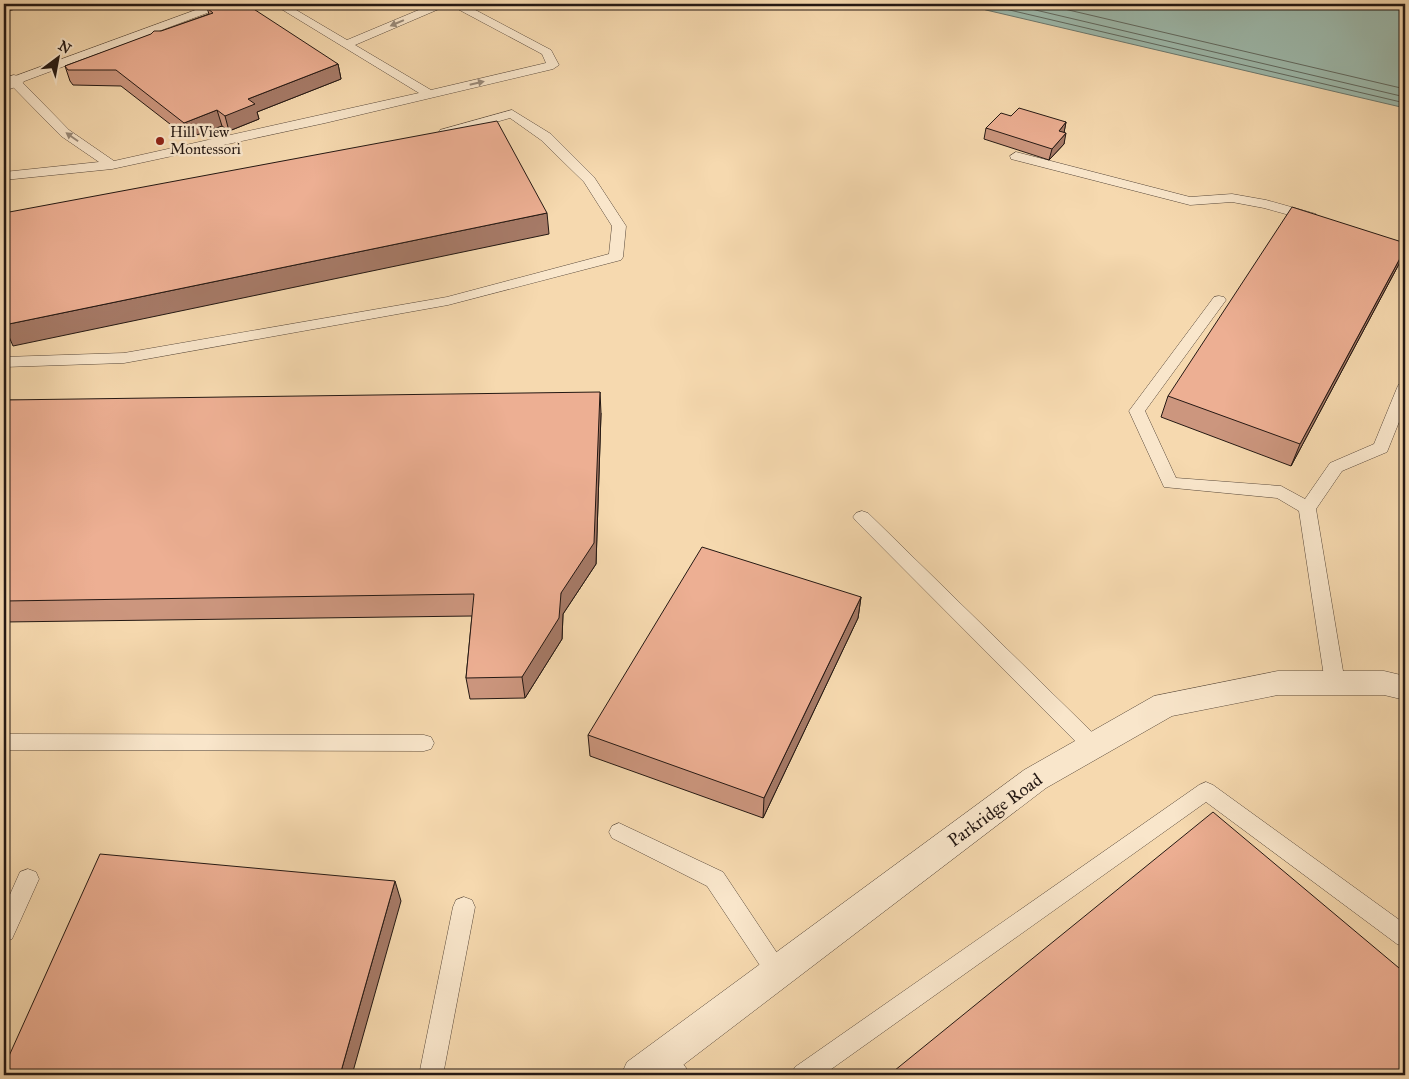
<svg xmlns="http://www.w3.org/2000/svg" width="1409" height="1079" viewBox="0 0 1409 1079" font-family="'IM FELL Great Primer',serif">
<rect width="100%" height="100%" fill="#f6d9af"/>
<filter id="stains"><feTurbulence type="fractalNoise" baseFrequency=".004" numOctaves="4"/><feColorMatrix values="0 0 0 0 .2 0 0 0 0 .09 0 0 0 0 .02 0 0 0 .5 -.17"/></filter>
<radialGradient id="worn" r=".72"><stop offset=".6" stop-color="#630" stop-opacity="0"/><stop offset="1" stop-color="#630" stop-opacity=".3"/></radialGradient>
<path fill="#9dbaad" stroke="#6d796f" d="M 968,4 L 1405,4 L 1405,108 L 986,10 Z"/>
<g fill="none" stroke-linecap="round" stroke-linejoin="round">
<path stroke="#606960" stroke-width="1" d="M 984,4 L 1405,103
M 1010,4 L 1405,97
M 1043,4 L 1405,89"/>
<g stroke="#58483a" stroke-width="1">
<path id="lane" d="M 212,4 L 228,4 L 226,6 L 22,82 L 69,130 L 114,161 L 419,93 L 273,4 L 286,4 L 347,40 L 433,4 L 447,4 L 446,6 L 355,45 L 431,90 L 546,63 L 542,54 L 452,6 L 451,4 L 464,4 L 551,50 L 559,65 L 553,69 L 325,123 L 112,169 L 4,180 L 4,172 L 99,162 L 61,136 L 10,84 L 8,81 L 10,78 Z
M 512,110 L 551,134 L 594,177 L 626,226 L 623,257 L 621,260 L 448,305 L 124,363 L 4,367 L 4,357 L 124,353 L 447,297 L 609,254 L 612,226 L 584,182 L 541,140 L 510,118 L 444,137 L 438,133 L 440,130 Z
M 1016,152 L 1190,197 L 1232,194 L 1266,200 L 1316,214 L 1318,217 L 1311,221 L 1264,208 L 1232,202 L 1190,205 L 1011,159 L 1010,156 Z
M 1219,296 L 1224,297 L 1226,300 L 1145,411 L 1176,478 L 1281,486 L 1305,499 L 1330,463 L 1374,444 L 1397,388 L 1399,384 L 1405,383 L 1405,407 L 1387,452 L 1342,471 L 1316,509 L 1345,683 L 1342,688 L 1335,691 L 1328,688 L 1325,683 L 1299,511 L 1277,498 L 1164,487 L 1129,411 L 1214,297 Z
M 862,511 L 868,513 L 1100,740 L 1103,746 L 1100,752 L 1093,754 L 1086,752 L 856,521 L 853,517 L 856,513 Z
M 4,734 L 424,735 L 431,737 L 434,743 L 431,749 L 424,751 L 4,750 Z
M 1206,782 L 1213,785 L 1405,924 L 1405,947 L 1397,944 L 1206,802 L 823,1075 L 791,1075 L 795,1067 L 1199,785 Z
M 619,823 L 723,872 L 785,965 L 788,972 L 785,979 L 777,982 L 769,979 L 707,886 L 612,838 L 609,832 L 612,826 Z
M 28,869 L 36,872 L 39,879 L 12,939 L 4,942 L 4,908 L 20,872 Z
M 464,897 L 472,900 L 475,907 L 443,1075 L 419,1075 L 453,907 L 456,900 Z
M 661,1048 C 673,1053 685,1063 690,1075 L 661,1075 L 653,1067 L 649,1059 L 653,1051 Z"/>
</g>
<g stroke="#58483a" stroke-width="1">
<path id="street" d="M 14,75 L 21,77 L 24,81 L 21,85 L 4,91 L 4,78 Z
M 1278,671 L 1384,671 L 1405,676 L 1405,700 L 1384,695 L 1278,695 L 1172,716 L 1046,788 L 670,1075 L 621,1075 L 627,1062 L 1024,770 L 1154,696 Z"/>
</g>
<g stroke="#241813" stroke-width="1">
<path id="highway" d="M 4,4 L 22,4 L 19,8 L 4,12 Z"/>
</g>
<use href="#lane" fill="#f9e6cb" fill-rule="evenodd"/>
<use href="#street" fill="#f9e6cb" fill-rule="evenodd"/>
<use href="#highway" fill="#ebbc78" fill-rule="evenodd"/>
</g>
<path fill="#cc967e" stroke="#241813" d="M 207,8 L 338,64 L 341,79 L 257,112 L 259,119 L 229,131 L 222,126 L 188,138 L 121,86 L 73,85 L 70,81 L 65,66 L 209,14 Z
M 1011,116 L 1066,122 L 1064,132 L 1064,144 L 1049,160 L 984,139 L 986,128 Z
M 1399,264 L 1291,466 L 1161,417 L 1168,396 Z
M 4,400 L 601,413 L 596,564 L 563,614 L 562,639 L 525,698 L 470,699 L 466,678 L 472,616 L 4,622 Z
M 861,597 L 858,618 L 763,818 L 590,756 L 588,735 Z"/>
<path fill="#a67a67" stroke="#241813" d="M 338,64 L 341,79 L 257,112 L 259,119 L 229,131 L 225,116 L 248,99 Z
M 217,110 L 222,126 L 188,138 L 184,123 Z
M 1066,122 L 1064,133 L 1059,131 Z
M 1066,133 L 1064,144 L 1049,160 L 1052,149 Z
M 547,213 L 549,234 L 13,346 L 4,325 Z
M 1405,249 L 1399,264 L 1291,466 L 1300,444 Z
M 600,392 L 601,413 L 596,564 L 563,614 L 562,639 L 525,698 L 522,677 L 561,593 Z
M 861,597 L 858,618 L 763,818 L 764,798 Z
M 395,881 L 401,901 L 352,1075 L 340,1075 Z"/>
<path fill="#edaf93" stroke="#241813" d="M 219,4 L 246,4 L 338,64 L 248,99 L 255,104 L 225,116 L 217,110 L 184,123 L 116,70 L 68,70 L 65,66 L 151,34 L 154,31 L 161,31 L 213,13 L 207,8 Z
M 1019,108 L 1066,122 L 1059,131 L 1066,133 L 1052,149 L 986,128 L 1001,113 L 1011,116 Z
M 497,121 L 547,213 L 4,325 L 4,213 Z
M 1292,207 L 1405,243 L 1405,249 L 1300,444 L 1168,396 Z
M 600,392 L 594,543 L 561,593 L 559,618 L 522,677 L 466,678 L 474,594 L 4,601 L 4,400 Z
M 702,547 L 861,597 L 764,798 L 588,735 Z
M 1213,812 L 1405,973 L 1405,1075 L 889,1075 Z
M 100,854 L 395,881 L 340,1075 L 4,1075 L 4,1067 Z"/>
<defs><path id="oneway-solid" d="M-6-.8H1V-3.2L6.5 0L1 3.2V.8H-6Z" transform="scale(1.25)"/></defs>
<g fill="#998978">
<use href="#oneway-solid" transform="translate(397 23) rotate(157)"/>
<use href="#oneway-solid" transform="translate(477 83) rotate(-13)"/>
<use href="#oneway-solid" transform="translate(72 137) rotate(-145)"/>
</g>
<circle fill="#8f2418" stroke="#f9e6cb" stroke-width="2" cx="160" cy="141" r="5"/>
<g text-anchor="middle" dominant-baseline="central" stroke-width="5" stroke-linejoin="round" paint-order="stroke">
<g font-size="15" fill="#241813" stroke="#f9e6cb" text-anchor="start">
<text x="170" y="132">Hill View<tspan x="170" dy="17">Montessori</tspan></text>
</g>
<g font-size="18" fill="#241813" stroke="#f9e6cb">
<text transform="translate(995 810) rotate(-36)">Parkridge Road</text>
</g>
</g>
<rect width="1409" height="1079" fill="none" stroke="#f6d9af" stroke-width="20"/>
<rect x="5" y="5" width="1399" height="1069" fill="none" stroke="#241813" stroke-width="2.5"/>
<rect x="10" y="10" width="1389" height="1059" fill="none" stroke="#241813"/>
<g transform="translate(58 58) rotate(32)" stroke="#f9e6cb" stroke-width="4" paint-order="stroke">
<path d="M0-4L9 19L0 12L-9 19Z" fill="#241813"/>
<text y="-8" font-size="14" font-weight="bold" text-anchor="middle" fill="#241813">N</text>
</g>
<rect width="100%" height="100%" filter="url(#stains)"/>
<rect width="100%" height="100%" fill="url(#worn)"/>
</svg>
